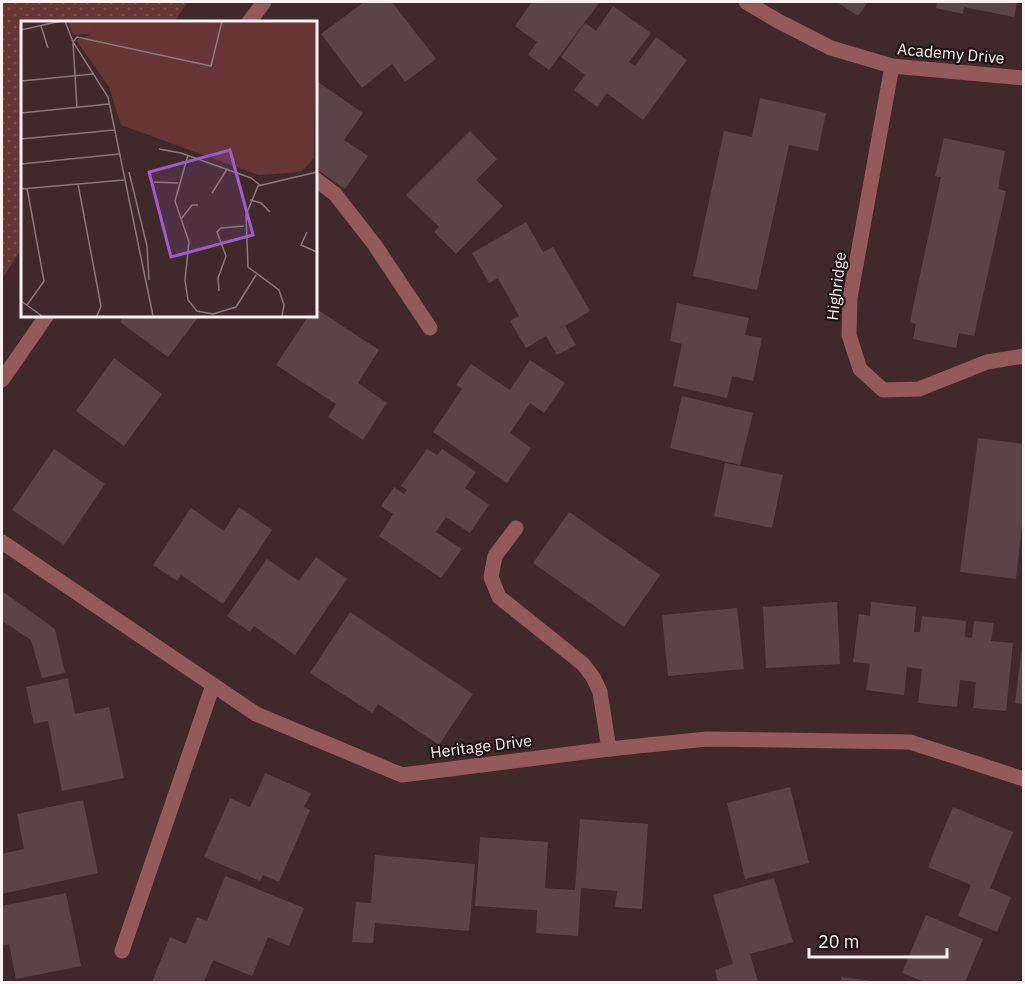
<svg xmlns="http://www.w3.org/2000/svg" width="1025" height="984" viewBox="0 0 1025 984" font-family="'IBM Plex Sans',sans-serif">
<defs>
<pattern id="park-dots" width="8" height="8" patternUnits="userSpaceOnUse" patternTransform="scale(1.5)"><rect width="8" height="8" fill="#683537"/><path d="M2 2h.1M6 6h.1" fill="none" stroke="#7f5354" stroke-width="1.8" stroke-linecap="round"/></pattern>
</defs>
<rect width="100%" height="100%" fill="#41292a"/>
<path fill="url(#park-dots)" d="M 2,2 L 188,2 L 174,22 L 22,22 L 22,248 L 2,279 Z"/>
<path fill="#5d4444" d="M 364,2 L 392,2 L 436,59 L 405,82 L 392,64 L 362,88 L 321,34 Z
M 532,2 L 599,3 L 549,70 L 528,55 L 537,42 L 515,26 Z
M 837,2 L 868,2 L 858,16 Z
M 937,2 L 1017,2 L 1014,17 L 964,7 L 963,14 L 936,8 Z
M 613,6 L 651,33 L 629,62 L 635,66 L 656,37 L 687,60 L 643,120 L 607,93 L 597,107 L 574,90 L 585,75 L 561,57 L 585,23 L 596,31 Z
M 315,80 L 363,113 L 344,140 L 368,156 L 345,189 L 315,168 Z
M 760,98 L 826,113 L 818,151 L 789,145 L 757,290 L 693,276 L 724,131 L 752,137 Z
M 470,131 L 497,159 L 476,180 L 503,206 L 456,254 L 434,232 L 439,227 L 406,195 Z
M 944,138 L 1005,151 L 998,189 L 1006,191 L 974,336 L 959,333 L 956,348 L 913,339 L 916,324 L 910,322 L 941,177 L 935,176 Z
M 526,222 L 543,252 L 553,247 L 590,311 L 565,326 L 576,345 L 557,355 L 546,336 L 526,348 L 510,321 L 519,316 L 498,278 L 489,283 L 472,253 Z
M 677,303 L 749,318 L 745,335 L 762,338 L 753,381 L 732,376 L 727,398 L 673,386 L 682,344 L 670,341 Z
M 315,308 L 379,350 L 358,383 L 387,403 L 363,440 L 328,417 L 336,404 L 276,365 L 309,315 L 315,315 Z
M 125,315 L 200,315 L 168,357 L 120,322 Z
M 114,358 L 162,394 L 124,446 L 76,411 Z
M 530,360 L 565,383 L 544,413 L 530,403 L 510,433 L 531,448 L 507,483 L 433,432 L 462,389 L 456,385 L 471,364 L 510,390 Z
M 682,396 L 753,413 L 740,465 L 670,448 Z
M 978,438 L 1023,444 L 1023,516 L 1016,579 L 960,572 Z
M 54,449 L 105,484 L 64,545 L 12,510 Z
M 427,449 L 437,455 L 442,449 L 476,472 L 465,488 L 489,505 L 470,533 L 446,517 L 436,532 L 462,549 L 441,578 L 379,536 L 393,514 L 381,506 L 394,487 L 404,494 L 407,490 L 401,486 Z
M 725,463 L 783,475 L 772,528 L 714,516 Z
M 239,507 L 272,530 L 223,604 L 181,575 L 177,581 L 153,565 L 191,508 L 224,531 Z
M 569,512 L 660,575 L 624,627 L 533,563 Z
M 316,557 L 347,579 L 295,655 L 254,626 L 250,632 L 227,616 L 267,559 L 299,581 Z
M 2,591 L 55,629 L 65,673 L 42,678 L 31,640 L 2,621 Z
M 837,602 L 840,664 L 766,668 L 763,607 Z
M 871,602 L 916,607 L 914,632 L 920,632 L 922,616 L 966,621 L 965,637 L 972,638 L 974,621 L 994,623 L 991,641 L 1013,643 L 1006,711 L 973,708 L 976,682 L 960,680 L 957,707 L 918,703 L 922,669 L 907,667 L 904,695 L 866,690 L 870,664 L 853,662 L 859,614 L 870,616 Z
M 737,608 L 744,669 L 668,676 L 662,615 Z
M 350,612 L 473,694 L 439,745 L 378,704 L 372,713 L 310,673 Z
M 1022,645 L 1023,645 L 1023,704 L 1015,703 Z
M 68,678 L 75,714 L 109,707 L 124,778 L 62,791 L 48,721 L 34,724 L 26,687 Z
M 265,773 L 311,793 L 304,807 L 310,810 L 279,882 L 263,875 L 260,881 L 204,857 L 230,798 L 250,807 Z
M 790,787 L 809,863 L 745,879 L 727,803 Z
M 83,800 L 98,873 L 2,894 L 2,854 L 24,849 L 17,814 Z
M 953,807 L 1013,832 L 990,888 L 1011,897 L 997,932 L 958,916 L 971,885 L 928,867 Z
M 580,819 L 648,824 L 642,909 L 615,907 L 617,891 L 581,888 L 578,936 L 536,933 L 537,910 L 475,906 L 480,837 L 548,842 L 545,888 L 575,890 Z
M 375,855 L 475,864 L 469,931 L 375,923 L 373,943 L 352,942 L 356,902 L 371,903 Z
M 225,876 L 304,908 L 289,946 L 268,937 L 252,976 L 213,960 L 204,982 L 152,982 L 170,937 L 186,944 L 197,917 L 207,921 Z
M 774,878 L 793,942 L 750,954 L 758,982 L 718,982 L 715,970 L 733,964 L 713,895 Z
M 66,893 L 81,966 L 16,979 L 9,944 L 2,946 L 2,906 Z
M 926,915 L 983,939 L 965,982 L 925,982 L 902,973 Z
M 841,977 L 872,981 L 872,982 L 840,982 Z"/>
<g fill="none" stroke-linecap="round" stroke-linejoin="round">
<path stroke="#93595b" stroke-width="15" d="M 315,179 L 335,194 L 374,244 L 430,328
M 516,528 L 495,556 L 491,577 L 499,597 L 583,664 L 593,677 L 600,692 L 609,749
M 122,951 L 213,685"/>
<path stroke="#93595b" stroke-width="15" d="M 746,2 L 778,21 L 831,48 L 892,66 L 1024,78
M 249,22 L 264,2
M 892,66 L 850,298 L 849,335 L 860,369 L 883,390 L 919,389 L 987,362 L 1024,356
M 2,380 L 47,315
M 2,542 L 256,714 L 402,775 L 609,749 L 707,739 L 910,742 L 1024,779"/>
</g>
<g text-anchor="middle" dominant-baseline="central" stroke-width="4.5" stroke-linejoin="round" paint-order="stroke">
<g font-size="16" fill="#fff1f1" stroke="#201515">
<text transform="translate(951 53) rotate(5)">Academy Drive</text>
<text transform="translate(836 286) rotate(-83)">Highridge</text>
<text transform="translate(481 746) rotate(-7)">Heritage Drive</text>
</g>
</g>
<g transform="translate(21 21)">
<rect width="296" height="296" fill="#41292a"/>
<path d="M 47,0 L 73,0 L 71,13 L 52,14 Z" fill="#683537"/>
<path d="M 73,0 L 295,0 L 293,137 L 280,151 L 238,154 L 100,104 L 88,66 L 55,19 L 71,13 Z" fill="#683537"/>
<path d="M 77,0 L 150,0 L 144,24 L 75,10 ZM 281,0 L 295,0 L 295,64 L 268,58 Z" fill="#683537"/>
<path fill="none" stroke="#8d797a" stroke-width="1.5" d="M 44,0 L 52,21 L 87,76 L 132,295M 20,5 L 27,27M 0,9 L 40,0M 0,60 L 73,53M 56,87 L 52,21 L 56,16 L 190,45 L 201,0M 0,92 L 88,83M 0,118 L 93,109M 138,128 L 160,132 L 230,157 L 239,164M 167,134 L 154,180 L 168,221 L 164,259 L 167,279 L 176,290 L 192,293 L 215,286 L 235,254M 0,143 L 98,133M 108,151 L 126,225 L 128,259M 133,161 L 157,162M 57,163 L 80,285 L 76,295M 0,168 L 103,159M 191,172 L 206,148M 229,179 L 240,182 L 249,191M 161,197 L 171,184 L 177,184M 286,211 L 280,224 L 296,231M 198,270 L 197,257 L 205,235 L 196,211 L 200,207 L 223,205M 0,280 L 21,295M 6,284 L 23,260 L 6,167M 261,295 L 263,284 L 258,269 L 227,246 L 225,194 L 237,165 L 296,151"/>
<path fill="#9c5dcc" fill-opacity="0.15" stroke="#9c5dcc" stroke-width="3" d="M 209,129 L 232,214 L 150,236 L 128,151 Z"/>
<rect width="296" height="296" fill="none" stroke="#fff1f1" stroke-width="3"/>
</g>
<rect width="1025" height="984" fill="none" stroke="#fff1f1" stroke-width="6"/>
<path d="M809 948v9h138v-9" fill="none" stroke="#fff1f1" stroke-width="3"/>
<text x="818" y="948" font-size="18" fill="#fff1f1" stroke="#201515" stroke-width="4.5" paint-order="stroke">20 m</text>
</svg>
